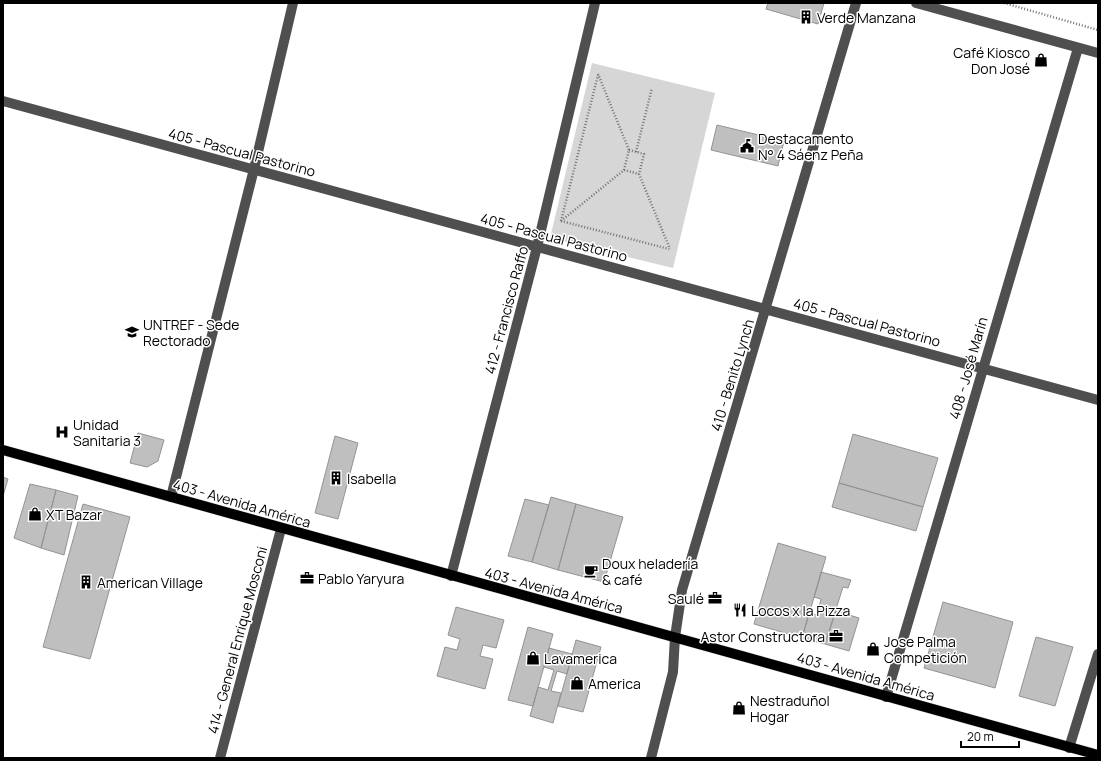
<svg xmlns="http://www.w3.org/2000/svg" width="1101" height="761" viewBox="0 0 1101 761" font-family="Manrope,sans-serif">
<rect width="100%" height="100%" fill="#fff"/>
<path fill="#d6d6d6" d="M 592,63 L 715,93 L 673,268 L 550,238 Z"/>
<path fill="#bfbfbf" stroke="#939393" d="M 768,3 L 824,3 L 818,24 L 766,9 Z
M 717,125 L 784,141 L 778,166 L 711,150 Z
M 138,433 L 164,440 L 158,461 L 147,467 L 130,463 Z
M 853,434 L 938,458 L 923,507 L 839,483 Z
M 335,436 L 358,443 L 338,519 L 315,513 Z
M 3,477 L 8,479 L 3,496 Z
M 839,483 L 923,507 L 916,531 L 832,507 Z
M 30,484 L 56,490 L 41,548 L 14,538 Z
M 56,490 L 78,496 L 64,555 L 41,548 Z
M 551,497 L 576,504 L 558,570 L 532,562 Z
M 525,499 L 549,505 L 532,562 L 508,556 Z
M 83,504 L 130,517 L 90,659 L 43,647 Z
M 576,504 L 623,517 L 604,582 L 558,570 Z
M 778,543 L 826,557 L 802,638 L 754,624 Z
M 821,572 L 851,580 L 848,588 L 843,587 L 825,644 L 802,638 L 809,613 L 817,615 L 821,599 L 814,597 Z
M 943,602 L 1013,622 L 995,688 L 924,668 Z
M 456,607 L 504,620 L 496,648 L 483,645 L 480,656 L 493,659 L 485,689 L 437,676 L 445,647 L 457,650 L 460,639 L 448,635 Z
M 836,611 L 859,618 L 849,651 L 825,644 Z
M 528,627 L 553,634 L 533,706 L 508,700 Z
M 1036,637 L 1073,647 L 1055,706 L 1019,696 Z
M 576,640 L 601,647 L 583,712 L 558,706 Z
M 549,648 L 572,654 L 567,674 L 557,671 L 551,691 L 561,693 L 553,723 L 530,716 L 538,687 L 548,690 L 554,670 L 544,667 Z"/>
<g fill="none" stroke-linecap="round" stroke-linejoin="round">
<g stroke="#dbdbdb" stroke-width="11">
<path id="major" d="M 3,450 C 368,553 733,653 1098,755"/>
</g>
<path stroke="#717171" stroke-width="2.5" stroke-dasharray="1 2" stroke-linecap="butt" d="M 1004,3 L 1098,30
M 629,150 L 644,154 L 639,174 L 670,249
M 636,152 L 652,88
M 624,170 L 639,174
M 561,221 L 624,170 L 629,150 L 598,74
M 561,221 L 598,75
M 561,221 L 669,249"/>
<path stroke="#4f4f4f" stroke-width="10" d="M 916,3 L 1098,53
M 3,101 L 1098,400
M 171,497 L 254,169 L 293,3
M 451,576 L 537,247 L 595,3
M 886,697 L 1078,48
M 1069,748 L 1098,654
M 220,758 L 281,529
M 651,758 L 673,672 L 675,637 L 682,590 L 856,3"/>
<use href="#major" stroke="#000" stroke-width="10"/>
</g>
<defs>
<g id="building-bare" transform="scale(1.08)"><path d="M-4-6H4V6H1V3H-1V6H-4ZM-2.5-4.3h1.7v1.8h-1.7ZM.8-4.3h1.7v1.8H.8ZM-2.5-1h1.7V.8h-1.7ZM.8-1h1.7V.8H.8Z" fill="#000" stroke="#fff" stroke-width="2.5" paint-order="stroke"/></g>
<g id="shop-bare" transform="scale(1.08)"><path d="M-5-2.5h2.3a2.7 3.5 0 0 1 5.4 0H5L5.5 6h-11ZM-1.5-2.5h3a1.5 2.3 0 0 0-3 0Z" fill="#000" stroke="#fff" stroke-width="2.5" paint-order="stroke"/></g>
<g id="civic-bare" transform="scale(1.08)"><path d="M-.6-6.5H3V-4.5H.6V-3L4-1V1h2V6H-6V1h2V-1L-.6-3ZM-1.2 2.5V6h2.4V2.5Z" fill="#000" stroke="#fff" stroke-width="2.5" paint-order="stroke"/></g>
<g id="university-bare" transform="scale(1.08)"><path d="M0-5L7-2L0 1L-7-2ZM-4 1L0 2.5L4 1V4Q0 6-4 4Z" fill="#000" stroke="#fff" stroke-width="2.5" paint-order="stroke"/></g>
<g id="hospital-bare" transform="scale(1.08)"><path d="M-5-5h3v3.5h4V-5h3V5h-3V1.5h-4V5h-3Z" fill="#000" stroke="#fff" stroke-width="2.5" paint-order="stroke"/></g>
<g id="cafe-bare" transform="scale(1.08)"><path d="M-5.5-4.5H6V0H3Q3 3.5 0 3.5H-2.5Q-5.5 3.5-5.5 0ZM3-3.2v2h1.7v-2ZM-6 4.5H4V6H-6Z" fill="#000" stroke="#fff" stroke-width="2.5" paint-order="stroke"/></g>
<g id="office-bare" transform="scale(1.08)"><path d="M-6-3h4V-5.5h4V-3h4V5H-6ZM-1-4.5V-3h2v-1.5ZM-6 0V1H6V0Z" fill="#000" stroke="#fff" stroke-width="2.5" paint-order="stroke"/></g>
<g id="restaurant-bare" transform="scale(1.08)"><path d="M-5-6h1v4h1v-4h1v4h1v-4h1v5L-1.5 .5V6h-2V.5L-5-1ZM5-6V6H3V1.5H1.5Q1.5-4 5-6Z" fill="#000" stroke="#fff" stroke-width="2.5" paint-order="stroke"/></g>
</defs>
<g fill-rule="evenodd">
<use href="#building-bare" x="806" y="17"/>
<use href="#shop-bare" x="1041" y="60"/>
<use href="#civic-bare" x="747" y="146"/>
<use href="#university-bare" x="132" y="332"/>
<use href="#hospital-bare" x="62" y="432"/>
<use href="#building-bare" x="336" y="478"/>
<use href="#shop-bare" x="35" y="514"/>
<use href="#cafe-bare" x="591" y="571"/>
<use href="#office-bare" x="307" y="578"/>
<use href="#building-bare" x="86" y="582"/>
<use href="#office-bare" x="715" y="598"/>
<use href="#restaurant-bare" x="740" y="610"/>
<use href="#office-bare" x="836" y="636"/>
<use href="#shop-bare" x="873" y="649"/>
<use href="#shop-bare" x="533" y="658"/>
<use href="#shop-bare" x="577" y="683"/>
<use href="#shop-bare" x="739" y="708"/>
</g>
<g text-anchor="middle" dominant-baseline="central" stroke-width="3" stroke-linejoin="round" paint-order="stroke">
<g font-size="14" fill="#000" stroke="#fff" text-anchor="start">
<text x="817" y="17">Verde Manzana</text>
<text x="1030" y="52" text-anchor="end">Café Kiosco<tspan x="1030" dy="16">Don José</tspan></text>
<text x="758" y="138">Destacamento<tspan x="758" dy="16">N° 4 Sáenz Peña</tspan></text>
<text x="143" y="324">UNTREF - Sede<tspan x="143" dy="16">Rectorado</tspan></text>
<text x="73" y="424">Unidad<tspan x="73" dy="16">Sanitaria 3</tspan></text>
<text x="347" y="478">Isabella</text>
<text x="46" y="514">XT Bazar</text>
<text x="602" y="563">Doux heladería<tspan x="602" dy="16">&amp; café</tspan></text>
<text x="318" y="578">Pablo Yaryura</text>
<text x="97" y="582">American Village</text>
<text x="704" y="598" text-anchor="end">Saulé</text>
<text x="751" y="610">Locos x la Pizza</text>
<text x="825" y="636" text-anchor="end">Astor Constructora</text>
<text x="884" y="641">Jose Palma<tspan x="884" dy="16">Competición</tspan></text>
<text x="544" y="658">Lavamerica</text>
<text x="588" y="683">America</text>
<text x="750" y="700">Nestraduñol<tspan x="750" dy="16">Hogar</tspan></text>
</g>
<g font-size="14" fill="#000" stroke="#fff">
<text transform="translate(242 152) rotate(15)">405 - Pascual Pastorino</text>
<text transform="translate(554 237) rotate(15)">405 - Pascual Pastorino</text>
<text transform="translate(506 310) rotate(-75)">412 - Francisco Raffo</text>
<text transform="translate(867 322) rotate(15)">405 - Pascual Pastorino</text>
<text transform="translate(968 368) rotate(-74)">408 - José Marín</text>
<text transform="translate(732 375) rotate(-73)">410 - Benito Lynch</text>
<text transform="translate(242 503) rotate(16)">403 - Avenida América</text>
<text transform="translate(554 590) rotate(15)">403 - Avenida América</text>
<text transform="translate(237 640) rotate(-75)">414 - General Enrique Mosconi</text>
<text transform="translate(866 676) rotate(16)">403 - Avenida América</text>
</g>
</g>
<rect width="1101" height="761" fill="none" stroke="#000000" stroke-width="8"/>
<path d="M961 741v6h58v-6" fill="none" stroke="#000000" stroke-width="2"/>
<text x="967" y="741" font-size="12" fill="#000000" stroke="#ffffff" stroke-width="3" paint-order="stroke">20 m</text>
</svg>
